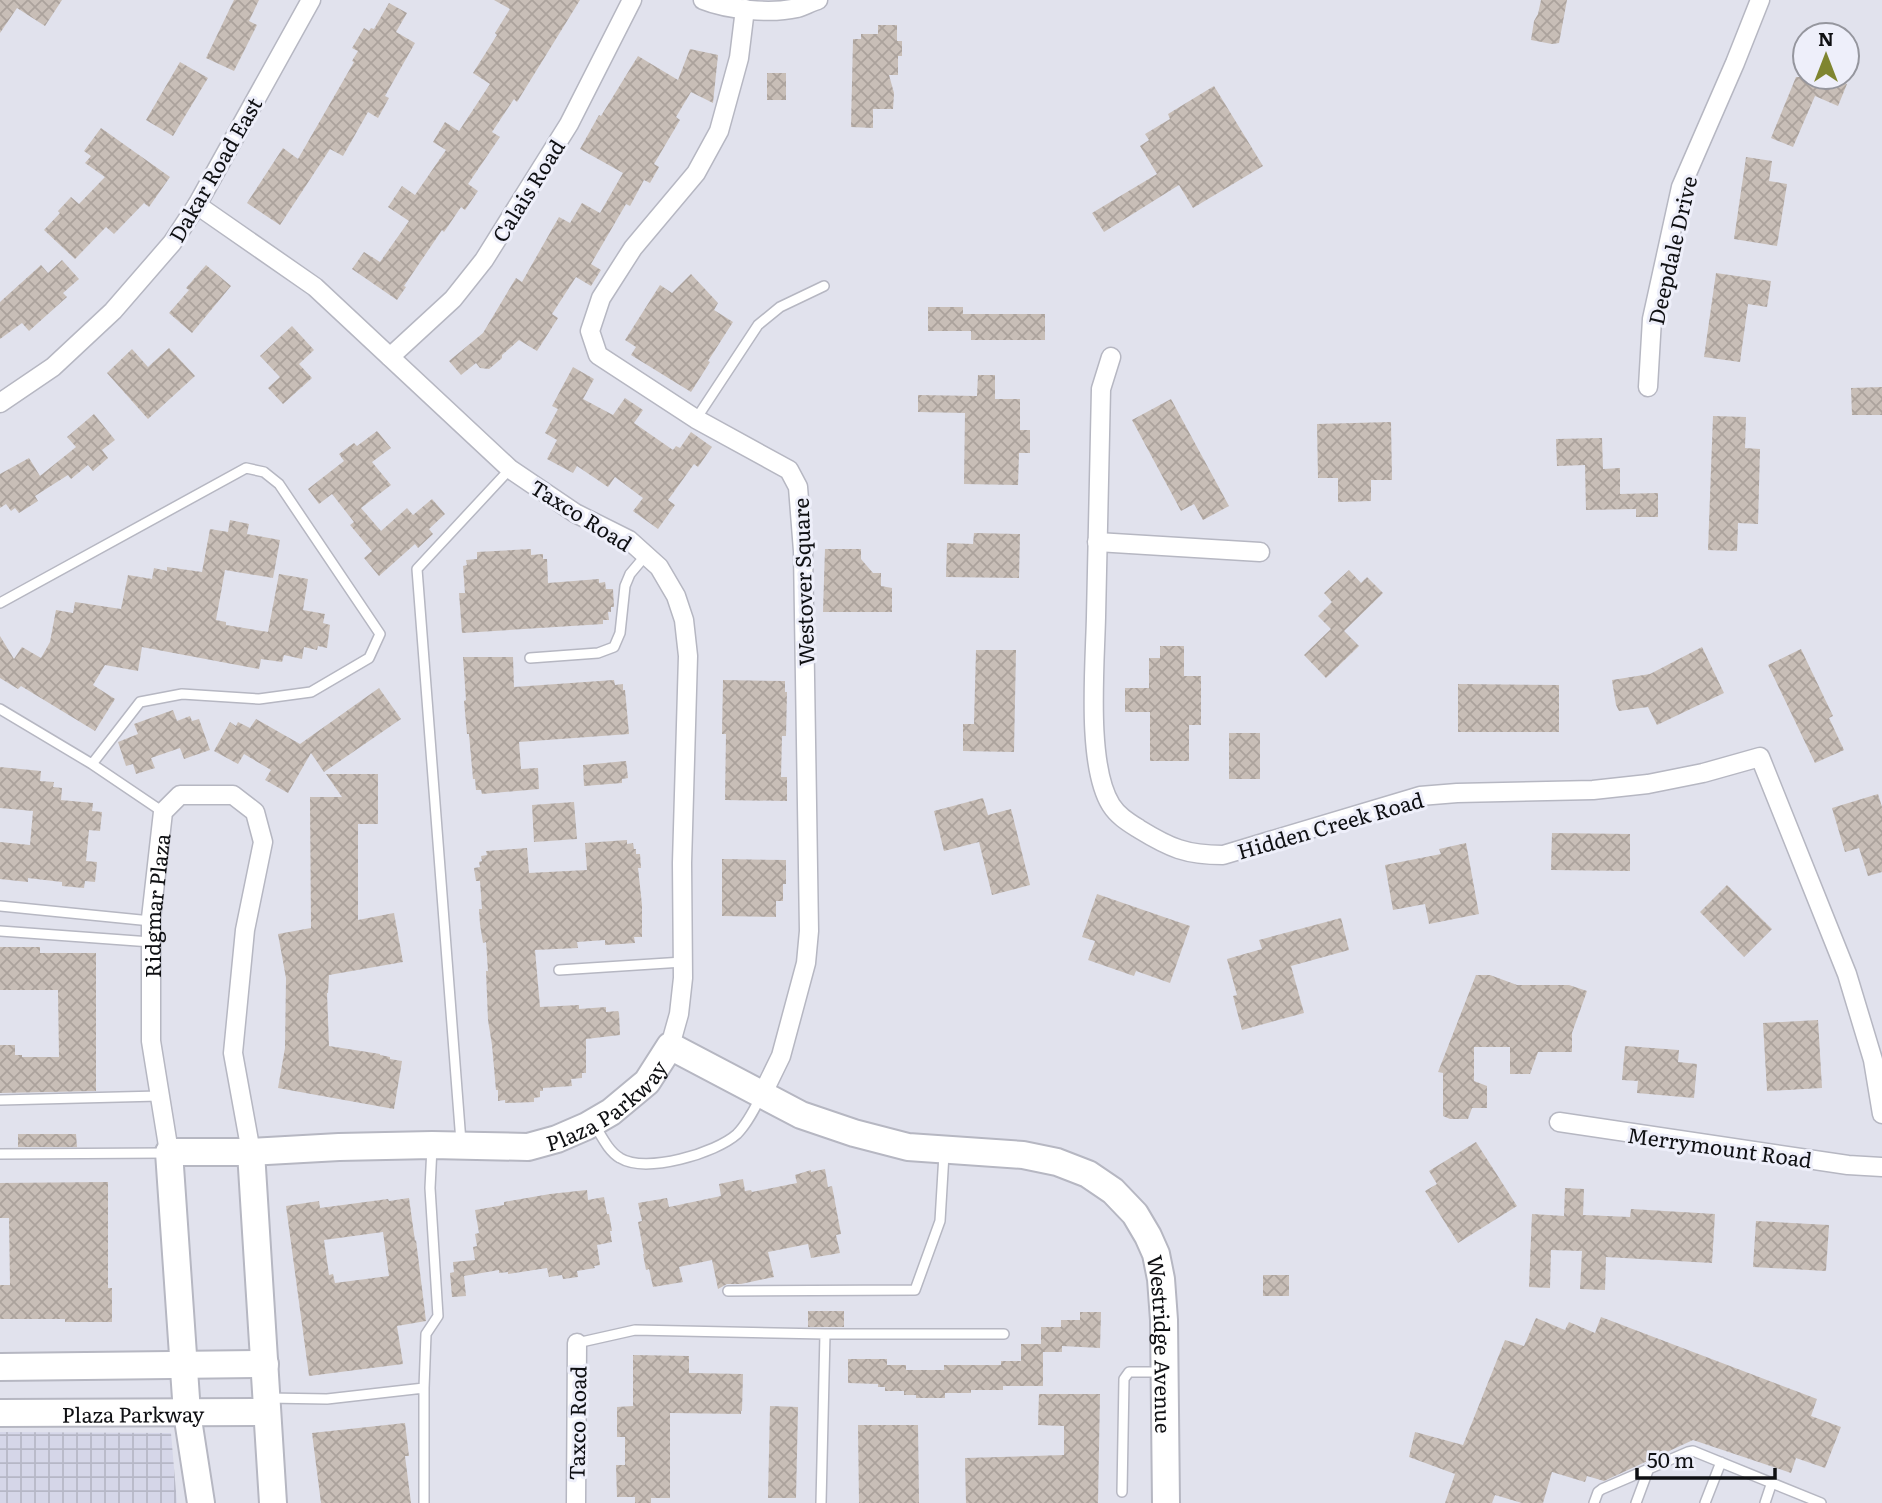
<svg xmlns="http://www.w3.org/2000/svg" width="1882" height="1503" viewBox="0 0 1882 1503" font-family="Literata,serif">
<defs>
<pattern id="industrial-grid" width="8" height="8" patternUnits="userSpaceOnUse" patternTransform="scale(1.75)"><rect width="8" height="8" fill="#d5d6e8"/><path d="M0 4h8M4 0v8" fill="none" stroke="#b6b7c6"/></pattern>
<pattern id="building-cross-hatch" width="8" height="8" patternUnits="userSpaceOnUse" patternTransform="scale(1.75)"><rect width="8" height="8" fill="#c8beb7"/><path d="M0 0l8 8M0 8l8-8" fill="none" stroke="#aba29c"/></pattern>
</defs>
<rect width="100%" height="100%" fill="#e1e2ed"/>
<path fill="url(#industrial-grid)" d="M 0,1432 L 171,1433 L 177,1503 L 0,1503 Z"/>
<path fill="url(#building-cross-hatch)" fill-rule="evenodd" d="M 0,0 L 62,0 L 45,26 L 17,8 L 0,33 Z
M 234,0 L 259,0 L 249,21 L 257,25 L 234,71 L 206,58 Z
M 494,0 L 580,0 L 517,102 L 514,99 L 492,132 L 500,137 L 468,184 L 478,191 L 465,210 L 461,207 L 444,232 L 442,230 L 404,286 L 406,287 L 397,300 L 352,269 L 364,252 L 380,262 L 409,221 L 388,207 L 402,186 L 415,195 L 446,150 L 433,142 L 445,122 L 459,131 L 490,84 L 473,73 L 497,35 L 495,33 L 510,9 Z
M 1541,0 L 1567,0 L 1559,43 L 1552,44 L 1531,40 L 1534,21 L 1538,14 Z
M 389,3 L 407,13 L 396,32 L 415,43 L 385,96 L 389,98 L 378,118 L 368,112 L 343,156 L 330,149 L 280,225 L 247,203 L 283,148 L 298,159 L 354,62 L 352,61 L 358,51 L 352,48 L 364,28 L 369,31 L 371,28 L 374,29 Z
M 878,25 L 897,25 L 897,41 L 902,41 L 902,56 L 898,56 L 898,75 L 889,75 L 894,93 L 893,109 L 873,109 L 873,128 L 851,127 L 853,39 L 861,39 L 861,34 L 878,34 Z
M 690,49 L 718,55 L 713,103 L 691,92 L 676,117 L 680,120 L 654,164 L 659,167 L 650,183 L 644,180 L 630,206 L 626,204 L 591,264 L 601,270 L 591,286 L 576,277 L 552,314 L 558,318 L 537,351 L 519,340 L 502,355 L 502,358 L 489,369 L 480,368 L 476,363 L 461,375 L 449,361 L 483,333 L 516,278 L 522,282 L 559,217 L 570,223 L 582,203 L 600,213 L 623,173 L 580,149 L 599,115 L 601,116 L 638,56 L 678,80 Z
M 180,62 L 208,78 L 173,136 L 146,120 Z
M 767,73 L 786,73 L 786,100 L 767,100 Z
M 1796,77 L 1831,77 L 1847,84 L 1838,106 L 1815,96 L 1793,147 L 1771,138 Z
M 1214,86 L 1263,166 L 1193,208 L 1179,185 L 1104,232 L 1092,213 L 1157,174 L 1140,146 L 1149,140 L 1145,134 L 1170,119 L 1168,114 Z
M 101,128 L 170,177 L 149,207 L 144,203 L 114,234 L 106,227 L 75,259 L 44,230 L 60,213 L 58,211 L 71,197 L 79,204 L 105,177 L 85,163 L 91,156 L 84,151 Z
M 1746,157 L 1772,161 L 1769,181 L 1787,184 L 1777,246 L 1734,239 Z
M 62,260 L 79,279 L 63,293 L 67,297 L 29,331 L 22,323 L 0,339 L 0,302 L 41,265 L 48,273 Z
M 206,265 L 231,286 L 192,333 L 169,313 L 189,290 L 186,288 Z
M 1716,273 L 1771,281 L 1767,307 L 1748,304 L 1740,362 L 1704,357 Z
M 691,274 L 718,303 L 714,310 L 733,322 L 708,361 L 710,362 L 691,392 L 631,355 L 636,347 L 625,340 L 660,285 L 672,293 Z
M 928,307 L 963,307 L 963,314 L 1045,314 L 1045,340 L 971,340 L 971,331 L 928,331 Z
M 292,326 L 314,350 L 299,364 L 312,378 L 283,404 L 268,388 L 280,377 L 260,356 Z
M 169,348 L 195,376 L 148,419 L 107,373 L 132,349 L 148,367 Z
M 573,367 L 594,379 L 583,399 L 613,415 L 625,398 L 643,410 L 634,423 L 673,450 L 676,446 L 680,448 L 691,432 L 712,447 L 698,467 L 694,464 L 668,500 L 675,505 L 658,529 L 633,511 L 643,498 L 615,477 L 608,487 L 577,466 L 573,473 L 547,459 L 557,440 L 545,433 L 558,409 L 552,406 Z
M 978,375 L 995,375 L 995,399 L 1020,399 L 1020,430 L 1030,430 L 1030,453 L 1019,453 L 1018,485 L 964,484 L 965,413 L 918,412 L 918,395 L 977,396 Z
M 1882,387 L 1882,415 L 1852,415 L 1851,388 Z
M 1171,399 L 1229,506 L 1203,520 L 1194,504 L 1181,511 L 1132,420 Z
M 94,414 L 115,440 L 102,450 L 108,458 L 93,471 L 88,465 L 71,479 L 68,475 L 35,496 L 38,501 L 19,513 L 15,508 L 11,511 L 6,504 L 0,508 L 0,474 L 29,458 L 40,476 L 76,447 L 67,437 Z
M 1713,416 L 1746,417 L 1745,448 L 1760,449 L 1758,524 L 1738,523 L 1737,551 L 1708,550 Z
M 1391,422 L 1392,480 L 1371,480 L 1371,501 L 1338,502 L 1338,478 L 1318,478 L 1317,424 Z
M 377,431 L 391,448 L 372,462 L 391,485 L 361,508 L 381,531 L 407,508 L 413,515 L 432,499 L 445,514 L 429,529 L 433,534 L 418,548 L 415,544 L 379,576 L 364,558 L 372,551 L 350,525 L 354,522 L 332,494 L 319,504 L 308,489 L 344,461 L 339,454 L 354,443 L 357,446 Z
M 1602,438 L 1603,469 L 1620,468 L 1620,494 L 1658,493 L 1658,517 L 1636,517 L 1636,509 L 1586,510 L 1585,465 L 1557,466 L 1556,439 Z
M 230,520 L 249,524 L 247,534 L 280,540 L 273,578 L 225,570 L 216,620 L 226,622 L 226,625 L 268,632 L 279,574 L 308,579 L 303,610 L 325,614 L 323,623 L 330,625 L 327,648 L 318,646 L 317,650 L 304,647 L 302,659 L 284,655 L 282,662 L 261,659 L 259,669 L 142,647 L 138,671 L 105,665 L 93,685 L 115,699 L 95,731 L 21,686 L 18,689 L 0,678 L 0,636 L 14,659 L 22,647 L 41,658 L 50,642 L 56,610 L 73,613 L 75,602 L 121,609 L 128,575 L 152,579 L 154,568 L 167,571 L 167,567 L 202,572 L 210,529 L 228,532 Z
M 974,533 L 1020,534 L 1019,578 L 946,577 L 947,543 L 973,544 Z
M 531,549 L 531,555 L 543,554 L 543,559 L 547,559 L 548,583 L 599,579 L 599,583 L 605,582 L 606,589 L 613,589 L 614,607 L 611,607 L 611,612 L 608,612 L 609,620 L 603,620 L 603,624 L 462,633 L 459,593 L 465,593 L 463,566 L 467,565 L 466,560 L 477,559 L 477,552 Z
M 825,549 L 861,549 L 861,559 L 873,573 L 881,573 L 881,586 L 892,588 L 892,612 L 823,612 Z
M 1349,570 L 1361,583 L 1367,577 L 1383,593 L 1344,631 L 1359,646 L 1326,678 L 1304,655 L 1331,629 L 1318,616 L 1332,602 L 1324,593 Z
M 1160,646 L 1184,646 L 1184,676 L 1201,676 L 1201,725 L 1189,725 L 1189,761 L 1150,761 L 1150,712 L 1125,712 L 1125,688 L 1149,688 L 1149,658 L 1160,658 Z
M 1702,647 L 1724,693 L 1657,725 L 1648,707 L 1619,711 L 1616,705 L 1612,680 L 1650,674 Z
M 1801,649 L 1833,716 L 1829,718 L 1844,750 L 1815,763 L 1768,665 Z
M 976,650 L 1016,650 L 1014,752 L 963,751 L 963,724 L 974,724 Z
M 463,657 L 513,657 L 514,687 L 614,680 L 615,685 L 623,684 L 623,690 L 625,690 L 629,734 L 519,742 L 521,769 L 538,768 L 539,789 L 482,794 L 481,790 L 476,790 L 475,779 L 473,779 L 469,734 L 467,734 L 464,701 L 466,700 Z
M 723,680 L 785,681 L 785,692 L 787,692 L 786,736 L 782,736 L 781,777 L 787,777 L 787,801 L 725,800 L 726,734 L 722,734 Z
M 1458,684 L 1559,685 L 1559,732 L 1458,732 Z
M 379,688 L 401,719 L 324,772 L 311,753 L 288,793 L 265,780 L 271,770 L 244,754 L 238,764 L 214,751 L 230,722 L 236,726 L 238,722 L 250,728 L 256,719 L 300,744 Z
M 173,710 L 177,721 L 190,716 L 192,721 L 199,719 L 210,750 L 184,759 L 180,748 L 151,758 L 155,768 L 136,774 L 133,764 L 126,766 L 118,742 L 138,734 L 134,724 Z
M 1229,733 L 1260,733 L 1260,779 L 1229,779 Z
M 626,761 L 628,778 L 622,779 L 622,783 L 584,786 L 583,765 Z
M 0,767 L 41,771 L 40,781 L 54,782 L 53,787 L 62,788 L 61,800 L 93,803 L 92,811 L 102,812 L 100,831 L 89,830 L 86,861 L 97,862 L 95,882 L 85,881 L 84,888 L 62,886 L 62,882 L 28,878 L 28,882 L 0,879 L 0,842 L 30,845 L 33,811 L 0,808 Z
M 326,774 L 378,774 L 378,824 L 358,824 L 358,920 L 394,913 L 403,962 L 329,975 L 328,993 L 327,993 L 329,1046 L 380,1054 L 380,1055 L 390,1057 L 390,1059 L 402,1061 L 394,1109 L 278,1088 L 285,1048 L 286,978 L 278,934 L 311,928 L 310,797 L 342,797 Z
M 1878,794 L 1882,807 L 1882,872 L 1868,876 L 1859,848 L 1845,852 L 1832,808 Z
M 983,798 L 988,815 L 1011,809 L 1030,885 L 992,895 L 979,842 L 944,851 L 934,811 Z
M 574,802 L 577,839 L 534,842 L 532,805 Z
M 1552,833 L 1630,834 L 1630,871 L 1551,870 Z
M 627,840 L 627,844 L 633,843 L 634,849 L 636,849 L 636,854 L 640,854 L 641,868 L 638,868 L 642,905 L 642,937 L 634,937 L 635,943 L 605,945 L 605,940 L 577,942 L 578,948 L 535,950 L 540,1007 L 579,1005 L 579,1009 L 606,1007 L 606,1012 L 618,1011 L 619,1013 L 620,1035 L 586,1039 L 586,1073 L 582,1073 L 582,1078 L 571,1079 L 572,1086 L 543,1088 L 543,1091 L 540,1091 L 540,1097 L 534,1098 L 534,1102 L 505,1103 L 505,1100 L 498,1101 L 498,1090 L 496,1090 L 492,1045 L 488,1020 L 486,971 L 488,971 L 486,942 L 483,943 L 480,924 L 479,909 L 482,909 L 480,881 L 476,881 L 474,868 L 480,867 L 479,862 L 482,861 L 481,856 L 487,855 L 486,851 L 527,848 L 529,873 L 587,870 L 585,843 Z
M 1466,843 L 1479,914 L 1429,924 L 1425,904 L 1393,910 L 1385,865 L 1441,854 L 1439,849 Z
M 722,859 L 786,860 L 786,884 L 783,884 L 783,901 L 776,901 L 776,917 L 722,916 Z
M 1727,885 L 1772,929 L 1744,957 L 1700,912 Z
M 1097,894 L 1190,926 L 1170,983 L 1136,971 L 1134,976 L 1088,960 L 1095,941 L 1082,937 Z
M 1341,918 L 1349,950 L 1291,966 L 1304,1013 L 1242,1030 L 1233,996 L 1237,995 L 1227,959 L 1262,949 L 1259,940 Z
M 0,947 L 40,947 L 40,953 L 96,953 L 96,1091 L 0,1093 L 0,1045 L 15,1045 L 15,1055 L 22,1055 L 22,1057 L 59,1057 L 58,990 L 0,990 Z
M 1476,975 L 1490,975 L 1517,985 L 1569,985 L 1587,991 L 1572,1033 L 1572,1052 L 1538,1052 L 1530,1074 L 1510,1074 L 1510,1047 L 1474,1047 L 1474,1081 L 1487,1086 L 1487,1108 L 1472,1108 L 1468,1119 L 1450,1119 L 1443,1116 L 1443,1073 L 1438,1072 Z
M 1818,1020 L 1822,1088 L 1767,1091 L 1763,1023 Z
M 1625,1046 L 1679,1050 L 1678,1062 L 1697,1064 L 1694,1098 L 1637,1093 L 1638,1081 L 1622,1080 Z
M 18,1134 L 76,1134 L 77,1147 L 18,1147 Z
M 1476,1142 L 1517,1206 L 1458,1243 L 1425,1191 L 1437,1184 L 1429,1171 Z
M 825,1169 L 828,1187 L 832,1186 L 841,1234 L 836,1235 L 840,1253 L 811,1258 L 808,1244 L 768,1252 L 774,1277 L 741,1284 L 727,1284 L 718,1289 L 712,1260 L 679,1267 L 683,1282 L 653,1287 L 649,1269 L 646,1270 L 643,1254 L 644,1254 L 638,1222 L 642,1221 L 638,1203 L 667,1198 L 669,1207 L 721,1196 L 719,1184 L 743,1179 L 745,1191 L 751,1190 L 752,1192 L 797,1183 L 795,1175 L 811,1170 L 811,1172 Z
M 108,1182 L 108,1288 L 112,1288 L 112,1322 L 65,1322 L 65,1319 L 0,1319 L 0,1285 L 10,1285 L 9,1218 L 0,1218 L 0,1183 Z
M 1565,1188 L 1584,1189 L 1583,1215 L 1630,1217 L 1631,1209 L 1715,1214 L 1712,1263 L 1606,1257 L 1605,1290 L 1580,1289 L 1582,1251 L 1551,1250 L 1550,1288 L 1529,1287 L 1532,1214 L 1564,1216 Z
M 587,1190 L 588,1200 L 604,1197 L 607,1214 L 609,1214 L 612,1231 L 610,1231 L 612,1242 L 597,1245 L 600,1265 L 594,1266 L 595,1268 L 577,1271 L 578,1277 L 563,1279 L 562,1275 L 549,1277 L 547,1268 L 508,1274 L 508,1272 L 499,1273 L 499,1270 L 464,1276 L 466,1296 L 452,1297 L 450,1273 L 454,1272 L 453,1262 L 475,1260 L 473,1247 L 477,1246 L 475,1234 L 479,1233 L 475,1210 L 504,1205 L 504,1202 L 550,1194 Z
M 409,1198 L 415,1241 L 416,1240 L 426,1321 L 397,1326 L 403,1364 L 309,1376 L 286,1206 L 319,1201 L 320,1208 L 388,1199 L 389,1201 ZM 383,1232 L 389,1276 L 335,1283 L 333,1274 L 329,1275 L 324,1240 Z
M 1756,1221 L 1829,1225 L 1826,1271 L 1753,1267 Z
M 1263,1275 L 1289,1275 L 1289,1296 L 1263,1296 Z
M 808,1311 L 844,1311 L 844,1327 L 808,1327 Z
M 1080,1312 L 1101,1312 L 1100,1348 L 1062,1346 L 1062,1352 L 1043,1352 L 1043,1386 L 1003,1386 L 1003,1390 L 971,1390 L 971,1393 L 945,1393 L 945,1398 L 916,1398 L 916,1395 L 904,1395 L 904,1391 L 885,1391 L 885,1387 L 878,1387 L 878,1384 L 848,1383 L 848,1359 L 887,1359 L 887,1365 L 906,1365 L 906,1370 L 944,1370 L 944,1365 L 1001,1365 L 1001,1361 L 1021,1361 L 1021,1344 L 1041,1344 L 1041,1327 L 1061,1327 L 1061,1320 L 1080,1320 Z
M 1601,1317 L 1817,1399 L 1811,1416 L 1841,1427 L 1825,1468 L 1796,1458 L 1791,1473 L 1693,1440 L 1604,1481 L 1587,1476 L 1585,1482 L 1552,1472 L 1543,1503 L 1522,1503 L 1495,1495 L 1492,1503 L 1445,1503 L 1455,1474 L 1409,1457 L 1415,1432 L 1463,1445 L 1505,1340 L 1524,1346 L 1536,1318 L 1565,1330 L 1569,1322 L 1595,1333 Z
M 633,1355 L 689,1356 L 689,1373 L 743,1374 L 742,1411 L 741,1411 L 741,1414 L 670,1413 L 670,1498 L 651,1498 L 651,1503 L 635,1503 L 635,1497 L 617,1497 L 616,1465 L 625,1465 L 625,1437 L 617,1437 L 617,1407 L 633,1406 Z
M 1039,1394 L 1100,1394 L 1098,1503 L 966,1503 L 965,1458 L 1064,1455 L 1064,1426 L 1038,1425 Z
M 770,1406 L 798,1407 L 796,1498 L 768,1498 Z
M 405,1423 L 409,1456 L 405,1456 L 411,1503 L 321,1503 L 312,1433 Z
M 858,1425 L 918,1425 L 919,1503 L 859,1503 Z"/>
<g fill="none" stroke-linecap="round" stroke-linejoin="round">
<g stroke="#b6b7c2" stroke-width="12">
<path id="lane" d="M 696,419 L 758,325 L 780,307 L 824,286
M 0,603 L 246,468 L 264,472 L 279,484 L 380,634 L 369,658 L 311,692 L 259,699 L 182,694 L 140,702 L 92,764 L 0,709
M 530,658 L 598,653 L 614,647 L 620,633 L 625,586 L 630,574 L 646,555
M 92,764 L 163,812
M 0,906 L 151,921
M 0,931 L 151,942
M 559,970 L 683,962
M 0,1100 L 159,1096
M 594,1124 C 601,1135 608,1151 620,1158 C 646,1174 716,1153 737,1134 C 747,1124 754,1110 760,1098
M 461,1142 L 417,569 L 510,469
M 0,1154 L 166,1153
M 728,1291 L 915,1290 L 940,1221 L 944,1154
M 577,1343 L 635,1330 L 825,1334 L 1004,1334
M 268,1398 L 327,1399 L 424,1388 L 426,1334 L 438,1316 L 430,1188 L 432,1147
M 1122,1492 L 1124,1379 L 1129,1372 L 1162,1372
M 424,1503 L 424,1388
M 821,1503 L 825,1334
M 1594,1503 L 1598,1492 L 1602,1489 L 1688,1452 L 1693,1451 L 1821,1503
M 1636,1503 L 1649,1468
M 1705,1503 L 1721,1462
M 1765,1503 L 1772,1482"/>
</g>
<g stroke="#b6b7c2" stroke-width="21">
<g id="street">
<path d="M 703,0 C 728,10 771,14 797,8 C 804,6 811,2 818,0"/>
<path d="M 745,9 L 739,58 L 719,131 L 696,173 L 633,248 L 601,298 L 590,331 L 598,355 L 696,419 L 789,470 L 798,487 L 803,551 L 809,931 L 806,963 L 781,1056 L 763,1093"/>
<path d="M 197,205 L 315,287 L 510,469 L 575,513 L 629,540 L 659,567 L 676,596 L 684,620 L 688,656 L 682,863 L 683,978 L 679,1014 L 670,1046"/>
<path d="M 390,357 L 453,299 L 484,260 L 569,124 L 632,0"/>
<path d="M 1111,357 L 1101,389 C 1099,465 1097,541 1096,617 C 1095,665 1086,765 1111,805 C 1118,816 1128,822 1139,829 C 1170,848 1186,855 1223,855 L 1420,796 L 1457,793 L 1593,790 L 1648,784 L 1703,773 L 1760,757 L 1847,974 L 1873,1060 L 1882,1114"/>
<path d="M 1648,387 L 1652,319 L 1681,187 L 1735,63 L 1760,0"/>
<path d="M 0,403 L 53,367 L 113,311 L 172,243 L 197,205 L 311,0"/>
<path d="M 1097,542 L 1260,552"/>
<path d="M 1559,1122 L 1848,1165 L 1882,1167"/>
<path id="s1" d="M 169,1152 L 151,1041 L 151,918 L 163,812 L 180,795 L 233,795 L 255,812 L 263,842 L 245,930 L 233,1053 L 251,1152"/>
<path d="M 576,1503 L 577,1343"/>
</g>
</g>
<g stroke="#b6b7c2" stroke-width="30">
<g id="secondary">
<path d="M 251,1152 L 273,1503"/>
<path d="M 0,1367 L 265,1364"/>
<path id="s2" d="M 0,1413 L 266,1412"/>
<path id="s3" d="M 201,1503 L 187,1413 L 169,1152 L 251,1152 L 339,1147 L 432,1145 L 528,1147 L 557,1139 L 587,1126 L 611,1112 L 647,1082 L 670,1046 L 801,1115 L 854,1133 L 908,1147 L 1023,1155 L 1057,1162 L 1088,1174 L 1113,1191 L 1135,1214 L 1148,1236 L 1156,1254 L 1161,1279 L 1164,1320 L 1166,1503"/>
</g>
</g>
<use href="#lane" stroke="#fff" stroke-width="9"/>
<use href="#street" stroke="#fff" stroke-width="18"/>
<use href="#secondary" stroke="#fff" stroke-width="26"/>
</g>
<g text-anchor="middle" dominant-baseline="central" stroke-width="6" stroke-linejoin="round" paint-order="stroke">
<g font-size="21" fill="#0f1013" stroke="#eeeffa">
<text transform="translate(214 169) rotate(-60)">Dakar Road East</text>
<text transform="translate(527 190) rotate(-58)">Calais Road</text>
<text transform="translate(1671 250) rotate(-77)">Deepdale Drive</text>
<text transform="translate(582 514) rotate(32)">Taxco Road</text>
<text transform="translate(802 582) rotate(-92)">Westover Square</text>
<text transform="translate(1330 824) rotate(-16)">Hidden Creek Road</text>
<text stroke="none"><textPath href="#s1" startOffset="248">Ridgmar Plaza</textPath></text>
<text stroke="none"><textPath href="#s3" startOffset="802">Plaza Parkway</textPath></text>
<text transform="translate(1720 1146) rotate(8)">Merrymount Road</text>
<text stroke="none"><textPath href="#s3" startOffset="1533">Westridge Avenue</textPath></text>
<text stroke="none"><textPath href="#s2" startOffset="133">Plaza Parkway</textPath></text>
<text transform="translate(576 1423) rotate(-89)">Taxco Road</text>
</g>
</g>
<g transform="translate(1826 56)"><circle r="33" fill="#eeeffa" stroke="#95969e" stroke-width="2"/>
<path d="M0-5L12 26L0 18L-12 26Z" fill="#7f8530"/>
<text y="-10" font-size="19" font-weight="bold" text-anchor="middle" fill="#0f1013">N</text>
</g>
<path d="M1637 1468v10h138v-10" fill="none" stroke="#0f1013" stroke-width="3.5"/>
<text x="1647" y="1468" font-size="21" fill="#0f1013" stroke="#eeeffa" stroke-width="5" paint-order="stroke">50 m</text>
</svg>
